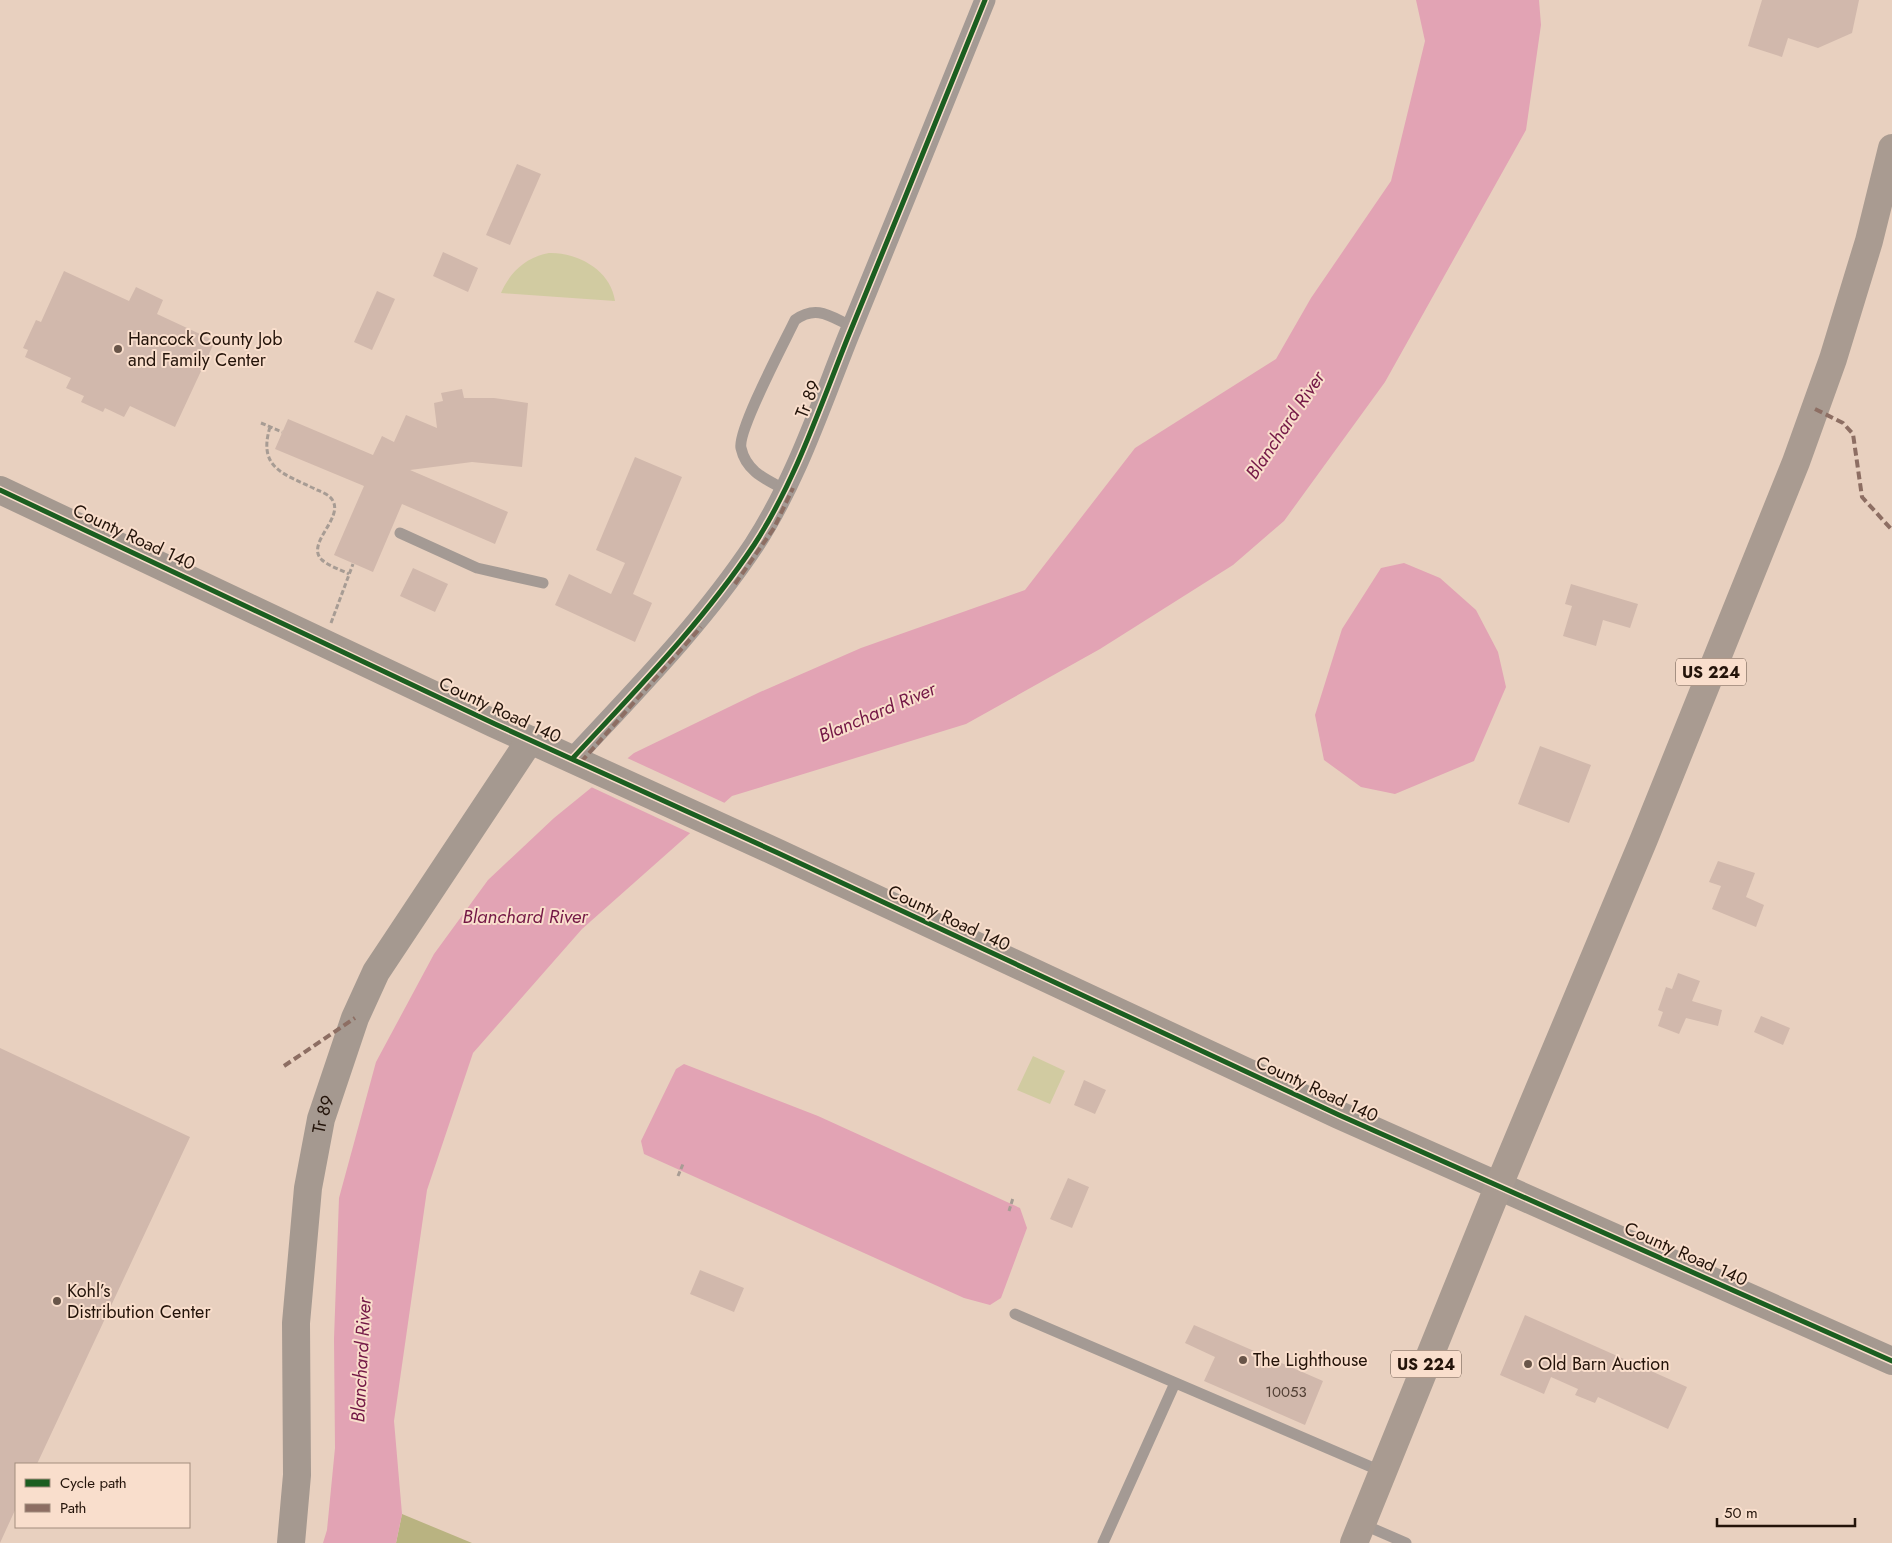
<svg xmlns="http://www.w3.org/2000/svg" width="1892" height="1543" viewBox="0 0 1892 1543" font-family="Jost,sans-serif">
<rect width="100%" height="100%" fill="#e8d0bf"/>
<path fill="#d1cba1" d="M 549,253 C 577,252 611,270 615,301 L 501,293 C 510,272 526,257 549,253 Z
M 1033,1056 L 1065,1071 L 1050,1104 L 1017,1090 Z"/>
<path fill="#b9b381" d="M 402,1514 L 472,1543 L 396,1543 Z"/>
<path fill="#e2a3b4" d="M 1416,0 L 1539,0 L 1541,25 L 1526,130 L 1385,382 L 1284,521 L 1233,565 L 1100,649 L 966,724 L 732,796 L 582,929 L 473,1053 L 427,1190 L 394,1421 L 402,1514 L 396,1543 L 323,1543 L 327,1530 L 335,1448 L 334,1339 L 339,1198 L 376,1062 L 434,954 L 488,880 L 554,818 L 634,753 L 760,692 L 861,648 L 1025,590 L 1135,448 L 1276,359 L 1311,298 L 1391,181 L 1425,41 Z
M 1404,563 L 1440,578 L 1476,610 L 1498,652 L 1506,687 L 1474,761 L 1395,794 L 1361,787 L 1324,760 L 1315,715 L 1342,629 L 1381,568 Z
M 684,1064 L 818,1116 L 1020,1208 L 1027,1228 L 1001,1298 L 990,1305 L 964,1298 L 644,1154 L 641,1141 L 676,1069 Z"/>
<path fill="#e8d0bf" d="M 625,757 L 727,804 L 692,834 L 589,786 Z"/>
<path fill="#d1b8ac" d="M 1762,0 L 1859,0 L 1852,33 L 1818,48 L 1788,38 L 1782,57 L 1748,46 Z
M 517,164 L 541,174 L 510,245 L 486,235 Z
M 443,252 L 478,268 L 468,292 L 433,276 Z
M 64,271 L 129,301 L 136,287 L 163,300 L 157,314 L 215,341 L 175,427 L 130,406 L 124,417 L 105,408 L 103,412 L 81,402 L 84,396 L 66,388 L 71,378 L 25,357 L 28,350 L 23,348 L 36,320 L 41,322 Z
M 377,291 L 395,299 L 372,350 L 354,342 Z
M 462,389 L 464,398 L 494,398 L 528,403 L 522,467 L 472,462 L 410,470 L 508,512 L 495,544 L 402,504 L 373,572 L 334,555 L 364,486 L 275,449 L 288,419 L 373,455 L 382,436 L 394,442 L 406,415 L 437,428 L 434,403 L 443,401 L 441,393 Z
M 635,457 L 682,477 L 633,594 L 652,603 L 635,642 L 555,605 L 569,574 L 611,594 L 625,563 L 596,550 Z
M 413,568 L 448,584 L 435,612 L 400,596 Z
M 1571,584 L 1638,604 L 1630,628 L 1603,620 L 1596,646 L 1563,636 L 1572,606 L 1565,604 Z
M 1540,746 L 1591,765 L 1569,823 L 1518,804 Z
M 1718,861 L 1755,873 L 1746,897 L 1764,905 L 1756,927 L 1712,909 L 1721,886 L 1709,882 Z
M 1678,973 L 1700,981 L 1692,1001 L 1722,1010 L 1718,1026 L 1686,1018 L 1679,1034 L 1658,1026 L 1663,1012 L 1658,1010 L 1666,987 L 1672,989 Z
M 1761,1016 L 1790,1028 L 1783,1045 L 1754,1032 Z
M 0,1048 L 190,1137 L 37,1464 L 16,1464 L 16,1508 L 0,1543 Z
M 1084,1080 L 1106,1090 L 1095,1114 L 1074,1105 Z
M 1068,1178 L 1089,1187 L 1072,1228 L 1050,1219 Z
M 700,1270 L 744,1288 L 734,1312 L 690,1294 Z
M 1525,1315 L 1687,1387 L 1668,1429 L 1598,1397 L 1595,1403 L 1575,1395 L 1578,1389 L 1551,1377 L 1544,1394 L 1500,1375 Z
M 1194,1325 L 1323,1381 L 1305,1425 L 1204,1381 L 1215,1357 L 1185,1343 Z"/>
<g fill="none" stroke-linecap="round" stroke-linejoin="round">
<path stroke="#a79c94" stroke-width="3" stroke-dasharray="5 2.5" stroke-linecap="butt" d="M 261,423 L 282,432
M 270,427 C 257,470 286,474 317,490 C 322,492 330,495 333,501 C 343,519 305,544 322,560 C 329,566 341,570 349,574
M 331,623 L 353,564
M 678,1176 L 683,1164
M 1009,1211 L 1013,1198"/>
<path stroke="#a49a94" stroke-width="11" d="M 784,489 C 765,479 746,471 741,448 C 737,431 785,341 795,320 C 817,304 831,317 853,327
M 400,533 L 477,568 L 543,583
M 1015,1314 L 1383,1472
M 1362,1524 L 1406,1543
M 1103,1543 L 1175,1383"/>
<path stroke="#a49a94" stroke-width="21" d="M 572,759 C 636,690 702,623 754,545 C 795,482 820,407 848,337 C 894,225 940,112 985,0"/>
<g stroke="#a59990" stroke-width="28">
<path d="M 0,490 L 495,724 L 778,853 L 1339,1115 L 1892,1361"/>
<path id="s1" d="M 291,1543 L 297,1475 L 296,1323 L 308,1188 L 321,1119 L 355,1018 L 376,972 L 530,740"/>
</g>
<path stroke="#a99b91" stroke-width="28" d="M 1354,1543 L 1499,1185 L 1644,839 L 1796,462 L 1833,359 L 1869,241 L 1892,148"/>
<path stroke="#8d6e63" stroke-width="4" stroke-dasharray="8 4" stroke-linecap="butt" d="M 1815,409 L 1843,423 L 1853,434 L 1862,497 L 1892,530
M 735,584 L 774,528 L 793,488
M 581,762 L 701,627
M 284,1066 L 355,1018"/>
<g stroke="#f9decc" stroke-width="8">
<path id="cycleway" d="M 0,490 L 495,724 L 778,853 L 1339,1115 L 1892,1361
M 572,759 C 636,690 702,623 754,545 C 795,482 820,407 848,337 C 894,225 940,112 985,0"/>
</g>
<use href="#cycleway" stroke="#1b5e20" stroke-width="5"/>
</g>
<g fill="#685549" stroke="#f9decc" stroke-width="2">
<circle cx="118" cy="349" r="5"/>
<circle cx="57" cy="1301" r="5"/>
<circle cx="1243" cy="1360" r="5"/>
<circle cx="1528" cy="1364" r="5"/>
</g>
<g text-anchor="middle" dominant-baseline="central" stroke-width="4" stroke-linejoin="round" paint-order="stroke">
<g font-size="15" fill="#513f34">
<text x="1286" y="1392">10053</text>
</g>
<g fill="#f9decc" stroke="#635044" stroke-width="1">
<rect x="1676" y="658.5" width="70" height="27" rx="4"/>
<rect x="1391" y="1350.5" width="70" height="27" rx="4"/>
</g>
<g font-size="16" font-weight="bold" fill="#231309">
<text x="1711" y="672">US 224</text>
<text x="1426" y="1364">US 224</text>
</g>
<g font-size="18" fill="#231309" stroke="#f9decc" text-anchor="start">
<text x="128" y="339">Hancock County Job<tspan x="128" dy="21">and Family Center</tspan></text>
<text x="67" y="1291">Kohl’s<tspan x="67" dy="21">Distribution Center</tspan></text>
<text x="1253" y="1360">The Lighthouse</text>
<text x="1538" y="1364">Old Barn Auction</text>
</g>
<g font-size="18" fill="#231309" stroke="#f9decc">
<text transform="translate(808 399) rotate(-68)">Tr 89</text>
<text transform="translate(134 537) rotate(25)">County Road 140</text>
<text transform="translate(500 710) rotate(25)">County Road 140</text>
<text transform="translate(949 918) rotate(25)">County Road 140</text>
<text transform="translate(1317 1089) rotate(25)">County Road 140</text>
<text stroke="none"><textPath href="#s1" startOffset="431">Tr 89</textPath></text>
<text transform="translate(1686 1254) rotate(24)">County Road 140</text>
</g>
<g font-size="19" font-style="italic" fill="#741846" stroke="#f9decc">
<text transform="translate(1285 425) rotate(-56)">Blanchard River</text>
<text transform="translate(877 712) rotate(-23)">Blanchard River</text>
<text x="525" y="916">Blanchard River</text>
<text transform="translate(361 1360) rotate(-87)">Blanchard River</text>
</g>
</g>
<rect x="15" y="1463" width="175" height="65" fill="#f9decc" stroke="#a38d7e"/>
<rect x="25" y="1479" width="25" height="8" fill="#1b5e20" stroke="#a38d7e"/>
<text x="60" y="1488" font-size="15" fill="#231309">Cycle path</text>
<rect x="25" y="1504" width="25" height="8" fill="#8d6e63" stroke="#a38d7e"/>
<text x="60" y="1513" font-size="15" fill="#231309">Path</text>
<path d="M1717 1518v8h138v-8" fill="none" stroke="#231309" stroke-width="2.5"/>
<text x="1724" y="1518" font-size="15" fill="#231309" stroke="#f9decc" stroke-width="4" paint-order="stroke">50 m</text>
</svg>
